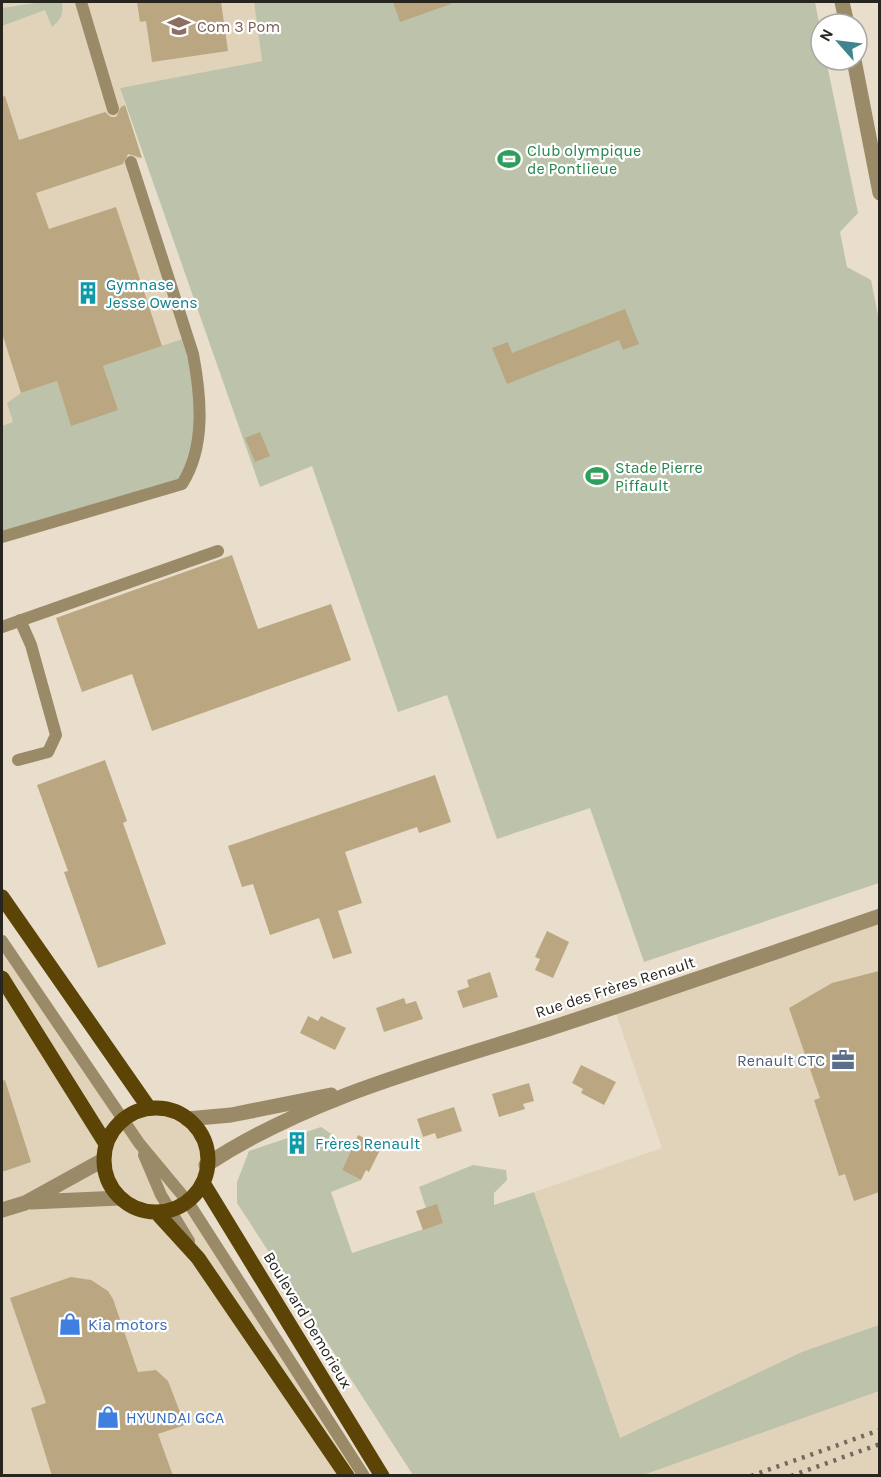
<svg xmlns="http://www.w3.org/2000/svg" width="881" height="1477" viewBox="0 0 881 1477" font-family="Karla,sans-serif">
<rect width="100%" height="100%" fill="#e8decb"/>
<path fill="#e0d3ba" d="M 2,2 L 254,2 L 262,61 L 120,88 L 142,158 L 132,162 L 193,354 L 2,537 Z
M 879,916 L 879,1475 L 636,1475 L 620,1438 L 534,1192 L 662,1148 L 614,1008 Z
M 2,941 L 123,1119 L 149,1108 L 169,1110 L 198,1128 L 206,1142 L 208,1158 L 203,1183 L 188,1202 L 364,1475 L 2,1475 Z"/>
<path fill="#bcc3aa" d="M 42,2 L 62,2 C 64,13 61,20 52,27 L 45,10 L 2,26 L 2,8 Z
M 254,2 L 815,2 L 821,33 L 821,60 L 826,60 L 858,213 L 840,232 L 847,267 L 871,280 L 879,321 L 879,883 L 644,962 L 590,808 L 497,839 L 447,695 L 398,712 L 312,466 L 260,487 L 120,88 L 262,61 Z
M 188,337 L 193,354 L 197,449 L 182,484 L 2,537 L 2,426 L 13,422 L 7,403 L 21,393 L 57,381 L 71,425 L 117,410 L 103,366 Z
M 321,1127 L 352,1148 L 342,1170 L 361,1180 L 331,1192 L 352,1253 L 442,1223 L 426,1208 L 419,1187 L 473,1165 L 506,1170 L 507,1180 L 494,1193 L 494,1205 L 534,1192 L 620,1438 L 802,1352 L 879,1325 L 879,1391 L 643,1475 L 413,1475 L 237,1203 L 237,1182 L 249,1151 Z"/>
<path fill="#baa781" d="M 137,2 L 221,2 L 228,51 L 152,62 L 146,21 L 140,22 Z
M 393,2 L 450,2 L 451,4 L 400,22 Z
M 5,96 L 19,140 L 105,112 L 111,117 L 116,117 L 121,107 L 125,105 L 142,158 L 128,154 L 123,164 L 36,193 L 49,229 L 116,207 L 162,346 L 103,366 L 118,410 L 71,426 L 57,381 L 21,393 L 2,333 L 2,97 Z
M 625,309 L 639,344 L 623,350 L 619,340 L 507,384 L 492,348 L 508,342 L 512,353 Z
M 260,432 L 270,456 L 255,462 L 245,438 Z
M 232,555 L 258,629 L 331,604 L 351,660 L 152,731 L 132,674 L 82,692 L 56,618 Z
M 105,760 L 127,821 L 123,823 L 166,944 L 98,968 L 64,872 L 68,871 L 37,785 Z
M 435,775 L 451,822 L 419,833 L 417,827 L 345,852 L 362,903 L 338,911 L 352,953 L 333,959 L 319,918 L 270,935 L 253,884 L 242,887 L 228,846 Z
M 547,931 L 569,942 L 553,978 L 535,970 L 540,959 L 535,957 Z
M 879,971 L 879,1192 L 854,1201 L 845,1174 L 839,1176 L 814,1100 L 820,1098 L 789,1008 L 832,983 Z
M 490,972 L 498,997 L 463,1008 L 457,991 L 469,987 L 467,980 Z
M 404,998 L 406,1004 L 416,1001 L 423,1019 L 384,1032 L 376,1008 Z
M 308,1016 L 318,1021 L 321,1016 L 346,1028 L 335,1050 L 300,1033 Z
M 581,1065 L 616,1082 L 604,1105 L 581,1093 L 583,1089 L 572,1083 Z
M 5,1080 L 31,1162 L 2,1172 L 2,1081 Z
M 529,1083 L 534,1101 L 523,1104 L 525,1109 L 499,1117 L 492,1094 Z
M 454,1107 L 462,1131 L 437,1139 L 435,1133 L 423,1137 L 417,1119 Z
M 358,1135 L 382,1146 L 369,1172 L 366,1170 L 361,1180 L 342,1170 Z
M 437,1204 L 443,1223 L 423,1230 L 416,1211 Z
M 71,1277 L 91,1280 L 108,1291 L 113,1299 L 138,1372 L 156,1370 L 168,1381 L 185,1425 L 158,1434 L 173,1476 L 52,1476 L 31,1408 L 46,1403 L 10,1298 Z"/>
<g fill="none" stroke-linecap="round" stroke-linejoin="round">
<path stroke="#9a8a67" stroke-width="12" d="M 81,2 L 113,109
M 2,537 L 182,484 C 206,447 201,396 193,354 L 131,162
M 2,627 L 218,551
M 18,760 L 48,752 L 56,735 L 31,645 L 20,620
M 2,941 L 139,1143 L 188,1202 L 364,1476
M 144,1155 L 161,1195 L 189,1241"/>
<path stroke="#9a8a67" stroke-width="15" d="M 842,2 L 847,24
M 854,60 L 880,193
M 187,1119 L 231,1115 L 331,1095
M 206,1165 C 309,1097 432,1066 548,1029 C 659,993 769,954 880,916
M 31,1202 L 120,1198
M 2,1210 L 25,1203 L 103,1160"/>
<path stroke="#5c4407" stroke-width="15" d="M 2,897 L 149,1108
M 2,978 L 106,1144
M104 1160a52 52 0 1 1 104 0a52 52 0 1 1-104 0Z
M 203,1183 L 382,1476
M 156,1212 L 198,1258 L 347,1476"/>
<path stroke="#706a5f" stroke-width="4.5" stroke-dasharray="3 6" stroke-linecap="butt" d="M 751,1476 L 880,1430
M 791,1476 L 880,1444"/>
</g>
<defs>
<g id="school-bare" transform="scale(1.8)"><path d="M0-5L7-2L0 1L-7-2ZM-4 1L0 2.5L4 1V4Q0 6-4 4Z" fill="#8d6e63" stroke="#fff" stroke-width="2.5" paint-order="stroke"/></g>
<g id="stadium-bare" transform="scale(1.8)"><path d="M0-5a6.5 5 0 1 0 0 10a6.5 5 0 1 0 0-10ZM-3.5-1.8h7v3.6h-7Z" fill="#2e9e5b" stroke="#fff" stroke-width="2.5" paint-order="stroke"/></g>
<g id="building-bare" transform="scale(1.8)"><path d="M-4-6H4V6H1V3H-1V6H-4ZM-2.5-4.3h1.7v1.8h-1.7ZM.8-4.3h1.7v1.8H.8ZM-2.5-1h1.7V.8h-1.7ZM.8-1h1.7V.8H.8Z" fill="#0f9aa8" stroke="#fff" stroke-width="2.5" paint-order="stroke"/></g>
<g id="office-bare" transform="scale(1.8)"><path d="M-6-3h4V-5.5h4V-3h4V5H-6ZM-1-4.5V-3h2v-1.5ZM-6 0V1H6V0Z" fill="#5c6f8a" stroke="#fff" stroke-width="2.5" paint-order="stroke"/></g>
<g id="shop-bare" transform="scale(1.8)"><path d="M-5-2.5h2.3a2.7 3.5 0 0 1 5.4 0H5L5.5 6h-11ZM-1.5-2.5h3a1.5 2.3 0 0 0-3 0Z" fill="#3f7fe0" stroke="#fff" stroke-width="2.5" paint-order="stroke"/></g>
</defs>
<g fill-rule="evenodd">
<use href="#school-bare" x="179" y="26"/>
<use href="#stadium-bare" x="509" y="159"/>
<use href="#building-bare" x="88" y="293"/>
<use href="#stadium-bare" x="597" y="476"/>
<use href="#office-bare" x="843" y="1060"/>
<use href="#building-bare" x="297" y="1143"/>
<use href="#shop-bare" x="70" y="1324"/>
<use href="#shop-bare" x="108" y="1417"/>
</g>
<g text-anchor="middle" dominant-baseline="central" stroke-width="4.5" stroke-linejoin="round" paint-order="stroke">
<g font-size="16" fill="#785e54" stroke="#fff" text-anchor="start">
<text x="197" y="26">Com 3 Pom</text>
</g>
<g font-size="16" fill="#27864d" stroke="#fff" text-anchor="start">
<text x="527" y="150">Club olympique<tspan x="527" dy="18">de Pontlieue</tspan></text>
<text x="615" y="467">Stade Pierre<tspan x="615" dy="18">Piffault</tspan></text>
</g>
<g font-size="16" fill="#0d838f" stroke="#fff" text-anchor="start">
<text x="106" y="284">Gymnase<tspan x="106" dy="18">Jesse Owens</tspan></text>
<text x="315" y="1143">Frères Renault</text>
</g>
<g font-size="16" fill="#28251e" stroke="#fff">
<text transform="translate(615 987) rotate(-18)">Rue des Frères Renault</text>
<text transform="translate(308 1320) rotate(59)">Boulevard Demorieux</text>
</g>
<g font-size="16" fill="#4e5e75" stroke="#fff" text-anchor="end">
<text x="825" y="1060">Renault CTC</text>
</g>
<g font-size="16" fill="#366cbe" stroke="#fff" text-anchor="start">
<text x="88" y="1324">Kia motors</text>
<text x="126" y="1417">HYUNDAI GCA</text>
</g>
</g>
<rect width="881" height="1477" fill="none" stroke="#28251e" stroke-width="6"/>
<g transform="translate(839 42) rotate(298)"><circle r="28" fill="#ffffff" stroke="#a9a8a5" stroke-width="1.5"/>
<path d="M0-4.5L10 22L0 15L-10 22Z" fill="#3f8590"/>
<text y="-9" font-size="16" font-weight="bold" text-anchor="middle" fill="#28251e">N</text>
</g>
</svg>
